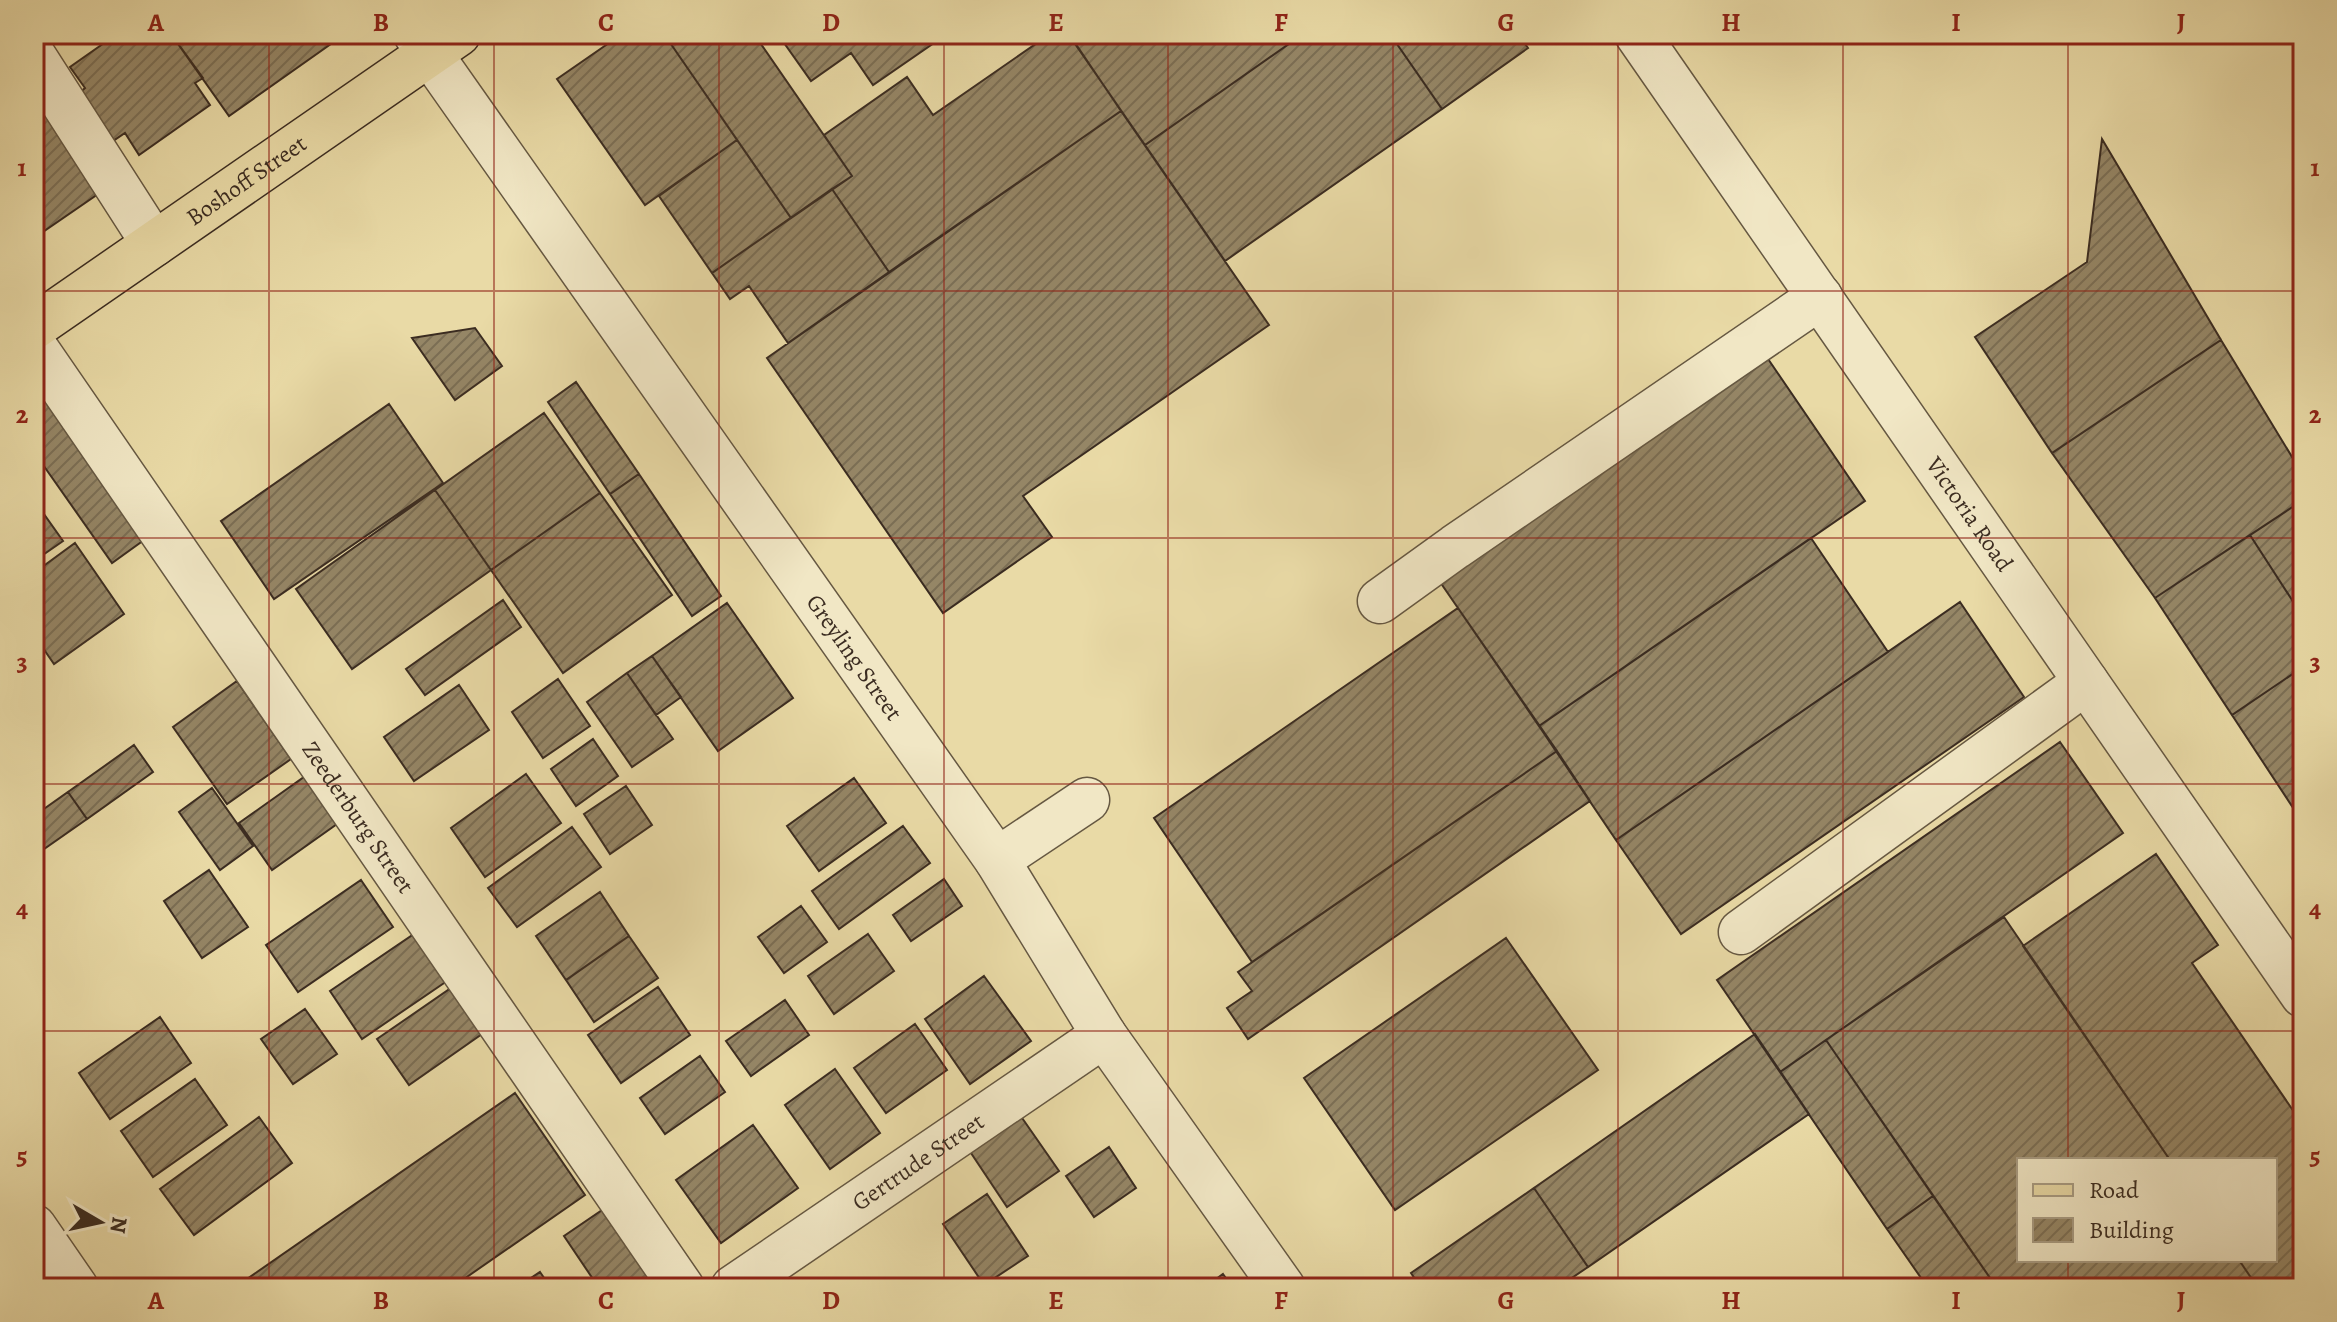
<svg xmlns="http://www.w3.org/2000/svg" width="2337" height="1322" viewBox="0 0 2337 1322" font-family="Alegreya,serif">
<defs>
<pattern id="building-hatch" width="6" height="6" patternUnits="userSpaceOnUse" patternTransform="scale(2)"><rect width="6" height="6" fill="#958666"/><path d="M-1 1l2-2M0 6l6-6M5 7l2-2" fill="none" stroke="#7b6e54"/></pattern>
</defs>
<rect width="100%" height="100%" fill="#e9daa6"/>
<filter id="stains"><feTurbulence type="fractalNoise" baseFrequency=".0025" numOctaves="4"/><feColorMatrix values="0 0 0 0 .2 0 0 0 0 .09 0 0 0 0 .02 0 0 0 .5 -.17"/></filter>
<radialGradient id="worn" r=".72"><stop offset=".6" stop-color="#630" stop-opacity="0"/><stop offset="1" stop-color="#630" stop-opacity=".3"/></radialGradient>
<path fill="url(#building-hatch)" stroke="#3b2c21" stroke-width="2" d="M 117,34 L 171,34 L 203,78 L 195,83 L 210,105 L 139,155 L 125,133 L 110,143 L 77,95 L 85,88 L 70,67 Z
M 171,34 L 345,34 L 229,116 Z
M 622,34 L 664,34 L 737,140 L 645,205 L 557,79 Z
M 664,34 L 754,34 L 852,176 L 791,218 Z
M 792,34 L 947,34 L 873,85 L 851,53 L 811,81 L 782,40 Z
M 1050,34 L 1069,34 L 1121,111 L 889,272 L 832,189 L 852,176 L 824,135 L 907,77 L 933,115 Z
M 1077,34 L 1303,34 L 1145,145 L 1071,38 Z
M 1303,34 L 1390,34 L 1442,109 L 1225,261 L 1145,145 Z
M 1390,34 L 1518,34 L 1528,48 L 1442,109 Z
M 34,94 L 101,192 L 34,238 Z
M 1121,111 L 1269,325 L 1023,496 L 1052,537 L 943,613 L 767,358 Z
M 2102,139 L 2221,340 L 2052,453 L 1975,337 L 2087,262 Z
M 737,140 L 791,218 L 712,273 L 659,196 Z
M 832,189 L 889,272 L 788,343 L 749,286 L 730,299 L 712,273 Z
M 475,328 L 502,366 L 455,400 L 412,338 Z
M 2221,340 L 2303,475 L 2303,500 L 2155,598 L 2052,453 Z
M 1764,353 L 1865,501 L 1539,726 L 1438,579 Z
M 576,382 L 639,474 L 610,494 L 548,402 Z
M 44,398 L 144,540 L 112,563 L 34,452 L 34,406 Z
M 389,404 L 443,483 L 274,599 L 221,521 Z
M 544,413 L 600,493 L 491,570 L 435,490 Z
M 639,474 L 721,596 L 692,616 L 610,494 Z
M 435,490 L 491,570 L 352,669 L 296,589 Z
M 600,493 L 672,595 L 563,673 L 491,570 Z
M 34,500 L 63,541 L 34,561 Z
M 2303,500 L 2303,617 L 2250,535 Z
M 2250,535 L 2303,617 L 2303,667 L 2232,715 L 2155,598 Z
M 1811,538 L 1888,652 L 1616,840 L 1539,726 Z
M 75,543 L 124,614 L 54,664 L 34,635 L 34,573 Z
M 503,600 L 521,627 L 425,695 L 406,669 Z
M 1960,602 L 2024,697 L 1681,934 L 1616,840 Z
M 727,603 L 793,698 L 718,751 L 652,656 Z
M 1458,608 L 1557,751 L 1252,962 L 1154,818 Z
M 652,656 L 681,697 L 656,715 L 627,673 Z
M 2303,667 L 2303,823 L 2232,715 Z
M 627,673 L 673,739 L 632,767 L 587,702 Z
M 558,679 L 590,726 L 543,758 L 512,712 Z
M 237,681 L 291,759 L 227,804 L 173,727 Z
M 459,685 L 489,730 L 414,781 L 384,737 Z
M 593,739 L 618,776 L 576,806 L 551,769 Z
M 2060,742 L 2123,833 L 1780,1072 L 1717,980 Z
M 134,745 L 153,772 L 87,819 L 68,792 Z
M 1557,751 L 1590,801 L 1248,1039 L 1227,1008 L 1252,991 L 1238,972 Z
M 526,774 L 561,823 L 485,877 L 451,828 Z
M 304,777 L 337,824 L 272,870 L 239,823 Z
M 854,778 L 886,823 L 819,871 L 787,826 Z
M 626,786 L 652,825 L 610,854 L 584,814 Z
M 212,788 L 253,846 L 220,870 L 179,812 Z
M 68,792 L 87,819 L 34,856 L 34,816 Z
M 903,826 L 930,863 L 839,929 L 812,891 Z
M 572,827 L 601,867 L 517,927 L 488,888 Z
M 2156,854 L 2218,945 L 2192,963 L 2303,1125 L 2303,1288 L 2258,1288 L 2239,1260 L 2275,1260 L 2275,1160 L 2170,1160 L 2023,946 Z
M 209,870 L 248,927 L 202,958 L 164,901 Z
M 944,879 L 962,906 L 911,941 L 893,915 Z
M 361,880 L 393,927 L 298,992 L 266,945 Z
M 600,892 L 629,936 L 566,980 L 536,936 Z
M 801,906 L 827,942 L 784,973 L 758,937 Z
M 2004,917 L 2170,1160 L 2019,1160 L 2019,1260 L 2239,1260 L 2258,1288 L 1997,1288 L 1826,1040 Z
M 414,934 L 447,981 L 362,1039 L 330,991 Z
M 868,934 L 894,971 L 834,1014 L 808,976 Z
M 629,936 L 658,978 L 594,1022 L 566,980 Z
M 1506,938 L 1598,1070 L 1395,1210 L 1304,1078 Z
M 984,976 L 1031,1041 L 970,1084 L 925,1019 Z
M 658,987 L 690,1035 L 621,1083 L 588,1035 Z
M 451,988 L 482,1034 L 409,1085 L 377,1039 Z
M 785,1000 L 809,1035 L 751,1076 L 726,1041 Z
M 305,1009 L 337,1054 L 293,1084 L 261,1039 Z
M 160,1017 L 191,1063 L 110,1119 L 79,1073 Z
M 915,1024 L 947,1070 L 886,1113 L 854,1068 Z
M 1755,1034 L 1809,1114 L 1588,1267 L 1534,1188 Z
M 1826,1040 L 1933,1196 L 1887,1229 L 1780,1072 Z
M 700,1056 L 725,1092 L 665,1134 L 640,1098 Z
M 835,1069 L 880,1133 L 830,1169 L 785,1105 Z
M 195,1079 L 227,1125 L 153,1177 L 121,1131 Z
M 515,1093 L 585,1195 L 451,1288 L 234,1288 Z
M 1020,1115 L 1059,1171 L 1007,1207 L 969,1150 Z
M 259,1117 L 292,1163 L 194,1235 L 160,1189 Z
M 753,1125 L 798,1188 L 721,1243 L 676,1180 Z
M 1109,1147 L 1136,1188 L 1094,1217 L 1066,1176 Z
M 1534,1188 L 1588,1267 L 1557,1288 L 1421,1288 L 1411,1273 Z
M 987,1194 L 1028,1256 L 984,1285 L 943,1224 Z
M 1933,1196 L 1997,1288 L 1928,1288 L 1887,1229 Z
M 611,1204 L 660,1288 L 599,1288 L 564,1236 Z
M 540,1272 L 551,1288 L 516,1288 Z
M 1223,1274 L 1233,1288 L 1204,1288 Z"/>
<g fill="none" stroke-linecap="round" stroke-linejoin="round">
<g stroke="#665842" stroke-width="47">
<g id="minor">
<path id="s1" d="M 416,34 L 997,860 L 1104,1035 L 1283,1288"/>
<path id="s2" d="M 1637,34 L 2303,995"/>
<path d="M 34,57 L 154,244"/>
<path id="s3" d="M 34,346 L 682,1288"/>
<path d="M 1380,601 L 1455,547 L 1820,297"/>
<path d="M 997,860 L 1087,800"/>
<path d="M 1741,932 L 2086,682"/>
<path d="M 34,1227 L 76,1288"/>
<path id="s4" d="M 733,1288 L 1104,1035"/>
</g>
</g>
<g stroke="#3b2c21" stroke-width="47">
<g id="major">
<path id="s5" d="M 34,327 L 458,34"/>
</g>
</g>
<use href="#minor" stroke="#f1e7c5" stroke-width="44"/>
<use href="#major" stroke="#e9daa6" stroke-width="44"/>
<g stroke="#3b2c21" stroke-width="9">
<path id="rail" d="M 2295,34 L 2303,48"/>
</g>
<use href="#rail" stroke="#f1e7c5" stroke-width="6" stroke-dasharray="18" stroke-linecap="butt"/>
</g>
<path fill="none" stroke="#8f2418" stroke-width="2" stroke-opacity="0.55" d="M 269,34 L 269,1288M 494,34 L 494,1288M 719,34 L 719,1288M 944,34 L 944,1288M 1168,34 L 1168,1288M 1393,34 L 1393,1288M 1618,34 L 1618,1288M 1843,34 L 1843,1288M 2068,34 L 2068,1160M 34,291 L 2303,291M 34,538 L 2303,538M 34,784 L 2303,784M 34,1031 L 2303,1031M 2068,1260 L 2068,1288"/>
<g text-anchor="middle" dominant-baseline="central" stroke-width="7" stroke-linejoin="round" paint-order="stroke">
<g font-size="24" fill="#3b2c21" stroke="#f1e7c5">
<text stroke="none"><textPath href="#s5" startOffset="258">Boshoff Street</textPath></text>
<text stroke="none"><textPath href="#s2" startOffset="584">Victoria Road</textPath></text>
<text stroke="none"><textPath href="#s1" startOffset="762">Greyling Street</textPath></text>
<text stroke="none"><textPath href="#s3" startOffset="572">Zeederburg Street</textPath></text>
<text stroke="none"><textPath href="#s4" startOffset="224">Gertrude Street</textPath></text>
</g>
</g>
<rect width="2337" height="1322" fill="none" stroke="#e9daa6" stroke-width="88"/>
<rect x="2017" y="1158" width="260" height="104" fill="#f1e7c5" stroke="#a89c83" stroke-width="2"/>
<rect x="2033" y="1184" width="40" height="12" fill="#e9daa6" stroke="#a89c83" stroke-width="2"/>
<text x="2089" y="1198" font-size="24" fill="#3b2c21">Road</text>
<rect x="2033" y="1218" width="40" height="24" fill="url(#building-hatch)" stroke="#a89c83" stroke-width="2"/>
<text x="2089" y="1238" font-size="24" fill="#3b2c21">Building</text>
<g transform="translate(100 1222) rotate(99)" stroke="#f1e7c5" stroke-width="6" paint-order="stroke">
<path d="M0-6L14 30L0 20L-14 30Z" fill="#3b2c21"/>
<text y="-12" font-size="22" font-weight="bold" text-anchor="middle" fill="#3b2c21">N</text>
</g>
<rect x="44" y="44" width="2249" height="1234" fill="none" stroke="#8f2418" stroke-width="3"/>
<g font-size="26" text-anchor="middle" font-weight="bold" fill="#8f2418">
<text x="156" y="31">A</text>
<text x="381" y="31">B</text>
<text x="606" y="31">C</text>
<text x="831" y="31">D</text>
<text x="1056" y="31">E</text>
<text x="1281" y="31">F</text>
<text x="1506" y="31">G</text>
<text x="1731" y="31">H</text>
<text x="1956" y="31">I</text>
<text x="2181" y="31">J</text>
<text x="22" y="176">1</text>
<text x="2315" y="176">1</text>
<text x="22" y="423">2</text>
<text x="2315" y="423">2</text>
<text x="22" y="670">3</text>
<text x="2315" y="670">3</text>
<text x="22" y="917">4</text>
<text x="2315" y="917">4</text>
<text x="22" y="1164">5</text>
<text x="2315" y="1164">5</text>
<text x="156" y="1309">A</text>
<text x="381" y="1309">B</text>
<text x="606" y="1309">C</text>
<text x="831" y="1309">D</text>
<text x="1056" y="1309">E</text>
<text x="1281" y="1309">F</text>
<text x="1506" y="1309">G</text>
<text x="1731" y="1309">H</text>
<text x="1956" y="1309">I</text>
<text x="2181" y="1309">J</text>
</g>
<rect width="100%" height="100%" filter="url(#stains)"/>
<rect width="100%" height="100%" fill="url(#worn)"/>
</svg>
